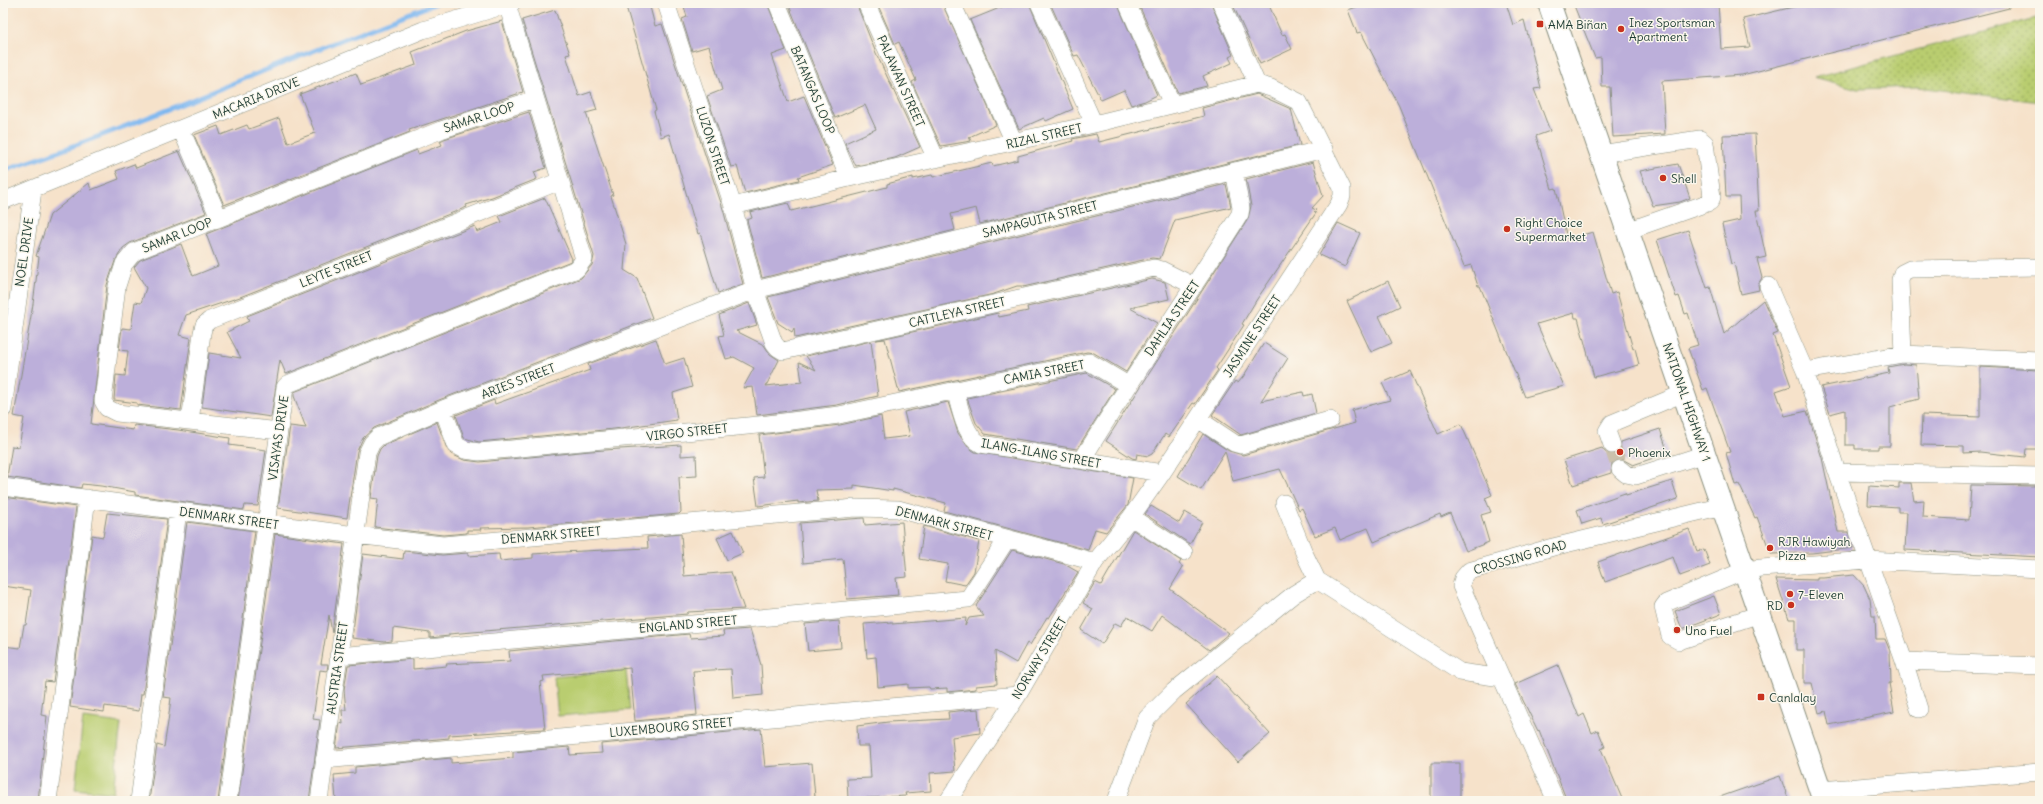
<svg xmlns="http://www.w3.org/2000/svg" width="2043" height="804" viewBox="0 0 2043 804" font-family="Delius,sans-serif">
<defs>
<pattern id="grass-dots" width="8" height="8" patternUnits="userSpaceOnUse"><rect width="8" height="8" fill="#b9cd70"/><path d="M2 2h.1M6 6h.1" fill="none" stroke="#96a85d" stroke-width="1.8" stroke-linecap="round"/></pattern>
</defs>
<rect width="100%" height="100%" fill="#fbf7ec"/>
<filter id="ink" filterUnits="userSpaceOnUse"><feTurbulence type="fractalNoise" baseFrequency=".025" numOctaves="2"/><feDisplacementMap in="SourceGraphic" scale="8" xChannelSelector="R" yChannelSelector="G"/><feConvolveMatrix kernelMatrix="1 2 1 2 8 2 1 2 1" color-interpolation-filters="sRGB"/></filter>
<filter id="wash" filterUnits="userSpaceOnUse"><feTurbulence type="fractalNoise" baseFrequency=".012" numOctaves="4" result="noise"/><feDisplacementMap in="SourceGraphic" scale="16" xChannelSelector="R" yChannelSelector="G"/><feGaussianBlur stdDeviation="0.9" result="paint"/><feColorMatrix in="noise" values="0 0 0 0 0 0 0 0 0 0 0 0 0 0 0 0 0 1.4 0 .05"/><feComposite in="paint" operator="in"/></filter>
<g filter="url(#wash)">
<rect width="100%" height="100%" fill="#f6e2ca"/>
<path fill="url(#grass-dots)" stroke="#6c8552" d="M 2040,17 L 2040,102 L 1917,87 L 1858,89 L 1814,77 Z"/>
<path fill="#b9cd70" stroke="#6c8552" d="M 626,670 L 630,710 L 558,716 L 554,677 Z
M 83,718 L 121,723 L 113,793 L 75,789 Z"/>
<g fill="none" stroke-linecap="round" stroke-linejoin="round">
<path stroke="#7fb8f0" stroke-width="5" d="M 3,171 C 150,121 291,57 437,3"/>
</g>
<g id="blocks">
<path fill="#bcafda" d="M 625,3 L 649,3 L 655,26 L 662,24 L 723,209 L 743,284 L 718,293 L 700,233 L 698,234 L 669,134 L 661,137 L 654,111 L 656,110 Z
M 683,3 L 767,3 L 786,50 L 772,55 L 788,102 L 804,96 L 833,165 L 798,177 L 799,180 L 745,193 L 737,166 L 731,167 L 707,96 L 722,90 L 709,46 L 692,51 L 682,19 L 687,17 Z
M 788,3 L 856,3 L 876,53 L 920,147 L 895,158 L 856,166 L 845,143 L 876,129 L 865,105 L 835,118 Z
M 877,3 L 942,3 L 996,125 L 969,137 L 971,141 L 941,146 L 912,82 L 916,80 L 899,42 L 895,44 Z
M 1012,3 L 1029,3 L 1073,109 L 1046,121 L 1044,118 L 1019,129 L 970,20 Z
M 1050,3 L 1117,3 L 1157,95 L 1145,101 L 1131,105 L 1124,90 L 1101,100 L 1078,55 L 1074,56 Z
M 1138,3 L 1211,3 L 1233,55 L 1229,57 L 1232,63 L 1203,76 L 1207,86 L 1178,93 Z
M 1232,3 L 1268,3 L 1282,35 L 1285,34 L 1292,49 L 1260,64 Z
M 1368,3 L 1506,3 L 1513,25 L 1524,20 L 1541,88 L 1534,89 L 1550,131 L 1536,136 L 1552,189 L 1556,188 L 1567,239 L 1593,232 L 1611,294 L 1617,292 L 1633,349 L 1635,348 L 1639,365 L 1594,377 L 1578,318 L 1575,318 L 1574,313 L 1537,324 L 1564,386 L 1525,397 L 1480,286 L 1478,286 L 1471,265 L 1464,267 L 1399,106 L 1361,32 L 1357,33 L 1348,10 Z
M 1573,3 L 1718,3 L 1721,49 L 1750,47 L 1743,19 L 1810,3 L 2008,3 L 2009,8 L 1742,75 L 1662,81 L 1665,134 L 1613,137 L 1610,87 L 1602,87 L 1601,57 L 1595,58 Z
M 555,10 L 570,54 L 566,55 L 579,96 L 591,92 L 597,110 L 586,113 L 613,195 L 611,196 L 626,244 L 624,270 L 637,278 L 652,318 L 439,400 L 374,428 L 363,438 L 357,451 L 347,518 L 278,508 L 290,426 L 306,428 L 294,396 L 294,392 L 581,278 L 592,265 L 594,256 L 522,20 Z
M 502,21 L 523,92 L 409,130 L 410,132 L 224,205 L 194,135 L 218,126 L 221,135 L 247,125 L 249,129 L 279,118 L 288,143 L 315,133 L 300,94 L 356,73 L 361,85 L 416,65 L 412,52 L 466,31 Z
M 1257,94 L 1291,109 L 1300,145 L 980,224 L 976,208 L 951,214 L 955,230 L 762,278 L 747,220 L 752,218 L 750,212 L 788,203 L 791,211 L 887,187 L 887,184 L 913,177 L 913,179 L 932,175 L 933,177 L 992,163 L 993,166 L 1018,160 L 1018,156 L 1073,141 L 1072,139 L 1096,134 L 1099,142 L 1204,116 L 1202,108 Z
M 529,112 L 546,168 L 534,172 L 537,179 L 492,197 L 466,205 L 467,207 L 240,297 L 186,315 L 179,335 L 191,338 L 181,410 L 137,405 L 137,403 L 114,400 L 116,375 L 125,376 L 128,351 L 119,350 L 122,328 L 131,329 L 135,302 L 141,303 L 146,288 L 134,267 L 140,260 L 181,244 L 193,276 L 218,266 L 206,234 L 417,150 L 418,154 L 442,145 L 440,141 L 444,139 Z
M 1755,134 L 1759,211 L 1756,211 L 1766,257 L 1757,259 L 1762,278 L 1758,284 L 1759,290 L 1741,294 L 1734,263 L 1731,264 L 1722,224 L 1740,220 L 1739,197 L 1726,197 L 1723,135 Z
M 179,151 L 206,213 L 130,243 L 123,248 L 115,261 L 107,285 L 91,424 L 133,430 L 134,425 L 178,430 L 230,438 L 229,445 L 266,450 L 258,506 L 245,505 L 244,510 L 135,495 L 135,492 L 101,486 L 82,484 L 81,488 L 7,477 L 12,446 L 19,447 L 24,418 L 14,416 L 33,304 L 39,257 L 36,256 L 50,215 L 89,183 L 91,190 L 119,179 L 116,171 L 134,164 L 136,168 Z
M 1313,162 L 1323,196 L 1312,208 L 1316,210 L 1314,212 L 1316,213 L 1257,299 L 1242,324 L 1244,325 L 1216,368 L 1218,370 L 1195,404 L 1193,403 L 1169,437 L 1165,434 L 1152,454 L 1148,456 L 1137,454 L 1136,459 L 1132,458 L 1106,441 L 1248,219 L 1251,206 L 1246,179 Z
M 1678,164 L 1690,198 L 1680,202 L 1653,206 L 1640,171 Z
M 1226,184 L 1231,207 L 1175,220 L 1160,259 L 1152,258 L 1023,287 L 1023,286 L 1017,286 L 994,294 L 795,338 L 794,328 L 792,332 L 778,323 L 768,297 Z
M 545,198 L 572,259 L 571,261 L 286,374 L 280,360 L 271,417 L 202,407 L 209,353 L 241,358 L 227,332 L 249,321 L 247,316 L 475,226 L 477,232 L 502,222 L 499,216 Z
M 1338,223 L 1360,233 L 1345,267 L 1319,255 Z
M 1688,230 L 1707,288 L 1710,287 L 1724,334 L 1763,300 L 1778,333 L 1773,335 L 1791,386 L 1776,391 L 1785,416 L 1807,411 L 1822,458 L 1838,532 L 1848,532 L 1853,548 L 1812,553 L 1771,554 L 1757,517 L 1755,518 L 1739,484 L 1735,485 L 1726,453 L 1730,452 L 1707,388 L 1703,390 L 1688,348 L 1698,345 L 1688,313 L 1685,314 L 1679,296 L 1676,297 L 1657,240 Z
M 1152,279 L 1165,282 L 1169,299 L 1130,308 L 1157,323 L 1126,372 L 1094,353 L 1087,352 L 899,392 L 885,339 L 876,340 L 998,313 L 999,317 L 1028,311 L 1027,307 Z
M 1388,281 L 1400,306 L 1379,316 L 1392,343 L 1371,352 L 1347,301 Z
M 749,303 L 757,325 L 736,331 L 764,345 L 770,354 L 779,360 L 766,386 L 802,382 L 799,362 L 816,370 L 806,356 L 871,341 L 878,396 L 837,405 L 757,415 L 753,387 L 743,388 L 754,368 L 734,357 L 726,359 L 719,336 L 724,335 L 719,315 Z
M 656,339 L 665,364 L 684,358 L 692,387 L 673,393 L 677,420 L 614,429 L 479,442 L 464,438 L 456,415 L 494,400 L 495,404 L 590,370 L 588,364 Z
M 1264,343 L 1288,358 L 1261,401 L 1303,392 L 1304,396 L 1312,394 L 1316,413 L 1241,435 L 1212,415 L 1235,381 L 1238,383 L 1243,377 Z
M 1904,364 L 1916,365 L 1919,399 L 1890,407 L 1890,446 L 1878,446 L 1878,449 L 1855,449 L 1855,445 L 1845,445 L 1845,410 L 1830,414 L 1821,387 L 1889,373 L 1888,367 Z
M 1980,367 L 2039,370 L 2040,449 L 2026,449 L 2025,457 L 1980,452 L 1964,453 L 1964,446 L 1921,445 L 1922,415 L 1980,417 Z
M 1410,371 L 1438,434 L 1461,424 L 1492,495 L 1485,498 L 1491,512 L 1481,515 L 1489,542 L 1466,551 L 1450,513 L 1441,517 L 1440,514 L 1374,542 L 1368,528 L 1340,540 L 1335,528 L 1315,536 L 1302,508 L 1299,510 L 1280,469 L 1233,481 L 1225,451 L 1201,490 L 1178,476 L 1203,434 L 1229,451 L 1243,455 L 1355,423 L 1352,410 L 1390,400 L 1382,383 Z
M 1087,373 L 1115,389 L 1077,449 L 985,434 L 976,423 L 967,398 Z
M 948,402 L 958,433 L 968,447 L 975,452 L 1133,478 L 1128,505 L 1106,532 L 1095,529 L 1088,550 L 944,511 L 946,503 L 893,489 L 893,491 L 854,485 L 854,489 L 816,490 L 818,501 L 798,503 L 798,501 L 758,506 L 754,478 L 764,477 L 759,435 L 840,425 L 881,416 L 884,439 L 910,436 L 904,412 Z
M 437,422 L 447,449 L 451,454 L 464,460 L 480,462 L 590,451 L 681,445 L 681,456 L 696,455 L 697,476 L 679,477 L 681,512 L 679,514 L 528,527 L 480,528 L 481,530 L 467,530 L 467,533 L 443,535 L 375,527 L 378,499 L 371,498 L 377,456 L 380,449 L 384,445 Z
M 1660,429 L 1668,453 L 1633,465 L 1622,459 L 1617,460 L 1612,463 L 1611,473 L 1573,485 L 1564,460 L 1602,448 L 1606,453 L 1615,454 L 1620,451 L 1621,442 Z
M 1672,481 L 1678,499 L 1603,524 L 1601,518 L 1582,524 L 1577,510 L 1625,493 L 1626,495 Z
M 1899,483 L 1911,483 L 1914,501 L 1924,500 L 1923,517 L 1969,520 L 1971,485 L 2040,486 L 2040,557 L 1905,550 L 1907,512 L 1898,512 L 1898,507 L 1868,505 L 1869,486 L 1899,488 Z
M 4,497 L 76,507 L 53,682 L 45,681 L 41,715 L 47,716 L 38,801 L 3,801 L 3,646 L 20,648 L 24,625 L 26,625 L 31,590 L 3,586 Z
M 1151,506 L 1179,523 L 1185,512 L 1202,522 L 1190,544 L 1145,514 Z
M 107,513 L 167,519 L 143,694 L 141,694 L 139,711 L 105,706 L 104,712 L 70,707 L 92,535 L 103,537 Z
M 863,518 L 864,518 L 865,525 L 902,522 L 907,577 L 896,578 L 898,595 L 847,599 L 843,559 L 803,563 L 800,523 Z
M 187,522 L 255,531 L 218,801 L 149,801 L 157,745 L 164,747 L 168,722 L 171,698 L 163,697 Z
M 924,526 L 979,541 L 974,572 L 965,585 L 945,581 L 948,564 L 919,559 Z
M 1689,529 L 1697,551 L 1704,549 L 1710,565 L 1680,576 L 1673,557 L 1605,582 L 1598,562 Z
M 1133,530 L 1181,561 L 1179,564 L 1183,567 L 1170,589 L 1229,633 L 1209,650 L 1162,615 L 1152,631 L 1127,616 L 1121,626 L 1115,623 L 1102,644 L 1081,630 L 1093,609 L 1083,603 L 1095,582 L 1101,585 Z
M 733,531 L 743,553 L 727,560 L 717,538 Z
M 275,534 L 344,544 L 332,633 L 329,615 L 321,664 L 328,664 L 327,671 L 320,670 L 313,719 L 320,720 L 309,801 L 238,801 Z
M 681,534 L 684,576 L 731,572 L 744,609 L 688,612 L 687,614 L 449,634 L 449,636 L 430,638 L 430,633 L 393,628 L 392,641 L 384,642 L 352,638 L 363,554 L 403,559 L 404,551 L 442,555 L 468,553 L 468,556 L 499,554 L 500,561 L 533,558 L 533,554 L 562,552 L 648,548 L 647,537 Z
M 1012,550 L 1064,564 L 1078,572 L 1049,618 L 1047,617 L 1030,645 L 1027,643 L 1016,663 L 995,651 L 997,684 L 976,686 L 976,689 L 947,692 L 947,688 L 930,689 L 929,687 L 908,688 L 908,684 L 878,687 L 876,657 L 867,658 L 864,624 L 892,622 L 892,624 L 966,618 L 965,626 L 969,618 L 984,616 L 976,606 Z
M 1854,575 L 1864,586 L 1870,599 L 1872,616 L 1875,616 L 1876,639 L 1885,639 L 1890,651 L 1891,683 L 1889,683 L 1894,712 L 1829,725 L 1826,711 L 1819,713 L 1812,683 L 1804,683 L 1804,650 L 1796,650 L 1796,619 L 1789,619 L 1776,579 L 1817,580 L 1817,578 L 1823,578 Z
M 1714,596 L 1721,614 L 1682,629 L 1675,611 Z
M 839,621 L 841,648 L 808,651 L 805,624 Z
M 750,629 L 761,665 L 763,695 L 733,698 L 731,669 L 693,671 L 697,715 L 635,721 L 630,668 L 543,676 L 544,681 L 540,682 L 545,729 L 449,735 L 449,738 L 336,748 L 340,723 L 343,724 L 342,710 L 346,710 L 344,690 L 348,665 L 413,659 L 413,669 L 447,666 L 446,664 L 510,661 L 509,651 L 689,634 L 690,638 L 724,636 L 723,631 Z
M 1558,665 L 1579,717 L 1584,714 L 1592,733 L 1598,730 L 1605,747 L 1601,749 L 1623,801 L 1567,801 L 1539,730 L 1538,731 L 1515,684 Z
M 1217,676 L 1270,734 L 1238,762 L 1186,704 Z
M 978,709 L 980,733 L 952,737 L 955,771 L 930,773 L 931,791 L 905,793 L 906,796 L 848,799 L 847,779 L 871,778 L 869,746 L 858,746 L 857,726 L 888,722 L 949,719 L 948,712 Z
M 761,729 L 765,767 L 812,763 L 815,797 L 784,799 L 784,801 L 400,801 L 400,799 L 336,801 L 334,775 L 355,773 L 355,767 L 451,758 L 451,763 L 513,758 L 513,752 L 569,747 L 570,755 L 602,753 L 601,744 Z
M 1431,763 L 1460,763 L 1460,801 L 1431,801 Z
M 1780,776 L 1789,801 L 1714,801 L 1714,799 Z"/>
</g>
</g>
<g filter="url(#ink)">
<use href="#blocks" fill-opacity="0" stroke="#8a907f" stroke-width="1"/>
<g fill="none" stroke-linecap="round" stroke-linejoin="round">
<path stroke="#cbc1ac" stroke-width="17" stroke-dasharray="17 8" stroke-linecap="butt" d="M 1612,445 L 1620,469"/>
<g stroke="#8a907f" stroke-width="18">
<path id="minor" d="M 666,3 L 733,206 L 755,290 L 774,343 L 778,348 L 783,351 L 1154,268 L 1162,270 L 1194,286
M 777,3 L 849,178
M 866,3 L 936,159
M 952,3 L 1014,142
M 1039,3 L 1094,124
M 1127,3 L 1172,104
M 1221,3 L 1257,84
M 181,129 L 219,218
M 1600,154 L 1700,139 L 1705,143 L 1712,197 L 1710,202 L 1627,231
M 3,201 L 423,30 L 512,3
M 733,206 L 849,178 L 1094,124 L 1257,84 L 1271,88 L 1299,102 L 1342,188 L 1342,196 L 1339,204 L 1162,473 L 1131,517 L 1095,562 L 1018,695 L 948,801
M 1768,286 L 1805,371 L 1837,472 L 1904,661 L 2040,666
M 1903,354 L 1900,280 L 1902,273 L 1910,269 L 2040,267
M 1805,371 L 1903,354 L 2040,360
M 955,390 C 960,407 964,436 981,444 L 1162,473
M 3,409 L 33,190
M 443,409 L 456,445 L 465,450 L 479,452 L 768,424 L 839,415 L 1089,362 L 1128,385
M 1198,419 L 1234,443 L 1241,445 L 1330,420
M 190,421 L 202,333 L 204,325 L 210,320 L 560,181
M 279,431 L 117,413 L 107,408 L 103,401 L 117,286 L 124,264 L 134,252 L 441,130 L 535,99
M 1612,445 L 1607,431 L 1612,423 L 1684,393
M 1082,460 C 1133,376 1188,296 1240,214 L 1241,208 L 1234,171
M 1620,469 L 1626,474 L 1636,476 L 1705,454
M 1837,472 L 2040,476
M 3,487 L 355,535 L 443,545 L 855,508 L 898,509 L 1095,562
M 1284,503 L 1305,555 L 1317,580
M 1131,517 L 1184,552
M 1760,614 L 1679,641 L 1670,636 L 1663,607 L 1666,603 L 1745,570 L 1761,568 L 1868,560 L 2040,569
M 338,656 L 968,599 L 1007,539
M 1904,661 L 1919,709
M 324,760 L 1018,695
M 1821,790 L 2040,772
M 48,801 L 87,498
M 139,801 L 178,511
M 228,801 L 285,387 L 288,384 L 577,269 L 584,259 L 507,4
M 319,801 L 367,453 L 372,443 L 378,437 L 443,409 L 755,290 L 1324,149
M 1116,801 L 1147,718 L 1174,691 L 1294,594 L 1317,580 L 1460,672 L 1502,678
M 1556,801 L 1461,586 L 1463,578 L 1469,571 L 1553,547 L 1723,506"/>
</g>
<g stroke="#8a907f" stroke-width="24">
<path id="highway" d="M 1549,3 L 1824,801"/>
</g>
<use href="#minor" stroke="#fff" stroke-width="17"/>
<use href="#highway" stroke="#fff" stroke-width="22"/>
</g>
</g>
<g fill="#c8321e" stroke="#fbf7ec" stroke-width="1.5">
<rect x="1536" y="20" width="8" height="8" rx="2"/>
<circle cx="1621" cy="29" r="4"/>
<circle cx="1663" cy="178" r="4"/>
<circle cx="1507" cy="229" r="4"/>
<circle cx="1620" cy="452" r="4"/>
<circle cx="1770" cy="548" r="4"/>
<circle cx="1790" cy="594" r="4"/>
<circle cx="1791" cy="605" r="4"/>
<circle cx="1677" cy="630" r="4"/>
<rect x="1757" y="693" width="8" height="8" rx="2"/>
</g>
<g text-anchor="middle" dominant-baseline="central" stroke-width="3" stroke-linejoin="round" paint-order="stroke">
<g font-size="12" fill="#1f3d34" stroke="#fbf7ec" text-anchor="start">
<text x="1629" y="22">Inez Sportsman<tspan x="1629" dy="14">Apartment</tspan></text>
<text x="1548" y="24">AMA Biñan</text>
<text x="1671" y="178">Shell</text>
<text x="1515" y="222">Right Choice<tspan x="1515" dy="14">Supermarket</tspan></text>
<text x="1628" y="452">Phoenix</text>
<text x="1778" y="541">RJR Hawiyah<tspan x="1778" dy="14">Pizza</tspan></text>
<text x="1798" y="594">7-Eleven</text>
<text x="1783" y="605" text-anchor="end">RD</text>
<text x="1685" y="630">Uno Fuel</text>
<text x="1769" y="697">Canlalay</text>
</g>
<g font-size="12" fill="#1f3d34" stroke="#fbf7ec">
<text transform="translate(901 81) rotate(66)">PALAWAN STREET</text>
<text transform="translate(813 90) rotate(67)">BATANGAS LOOP</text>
<text transform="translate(256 98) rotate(-22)">MACARIA DRIVE</text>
<text transform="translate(479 117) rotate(-18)">SAMAR LOOP</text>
<text transform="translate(1044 136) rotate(-13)">RIZAL STREET</text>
<text transform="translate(713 146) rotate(72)">LUZON STREET</text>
<text transform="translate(1040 219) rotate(-14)">SAMPAGUITA STREET</text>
<text transform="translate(177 235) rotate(-22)">SAMAR LOOP</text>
<text transform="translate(24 252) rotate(-82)">NOEL DRIVE</text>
<text transform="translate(336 269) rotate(-22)">LEYTE STREET</text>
<text transform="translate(957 312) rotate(-13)">CATTLEYA STREET</text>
<text transform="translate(1172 318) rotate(-56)">DAHLIA STREET</text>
<text transform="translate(1252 336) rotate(-57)">JASMINE STREET</text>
<text transform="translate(1044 372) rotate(-11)">CAMIA STREET</text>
<text transform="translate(518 381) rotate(-21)">ARIES STREET</text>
<text transform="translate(1687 402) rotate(71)">NATIONAL HIGHWAY 1</text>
<text transform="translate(687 432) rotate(-6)">VIRGO STREET</text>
<text transform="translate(278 438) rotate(-82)">VISAYAS DRIVE</text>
<text transform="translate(1041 453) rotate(10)">ILANG-ILANG STREET</text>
<text transform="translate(229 518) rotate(8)">DENMARK STREET</text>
<text transform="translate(944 523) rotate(15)">DENMARK STREET</text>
<text transform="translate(551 535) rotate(-5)">DENMARK STREET</text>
<text transform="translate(1520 557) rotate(-16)">CROSSING ROAD</text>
<text transform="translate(688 624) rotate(-5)">ENGLAND STREET</text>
<text transform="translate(1039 658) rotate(-59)">NORWAY STREET</text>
<text transform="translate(337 668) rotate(-82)">AUSTRIA STREET</text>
<text transform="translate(671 727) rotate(-5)">LUXEMBOURG STREET</text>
</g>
</g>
<rect width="2043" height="804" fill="none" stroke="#fbf7ec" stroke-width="16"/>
</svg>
